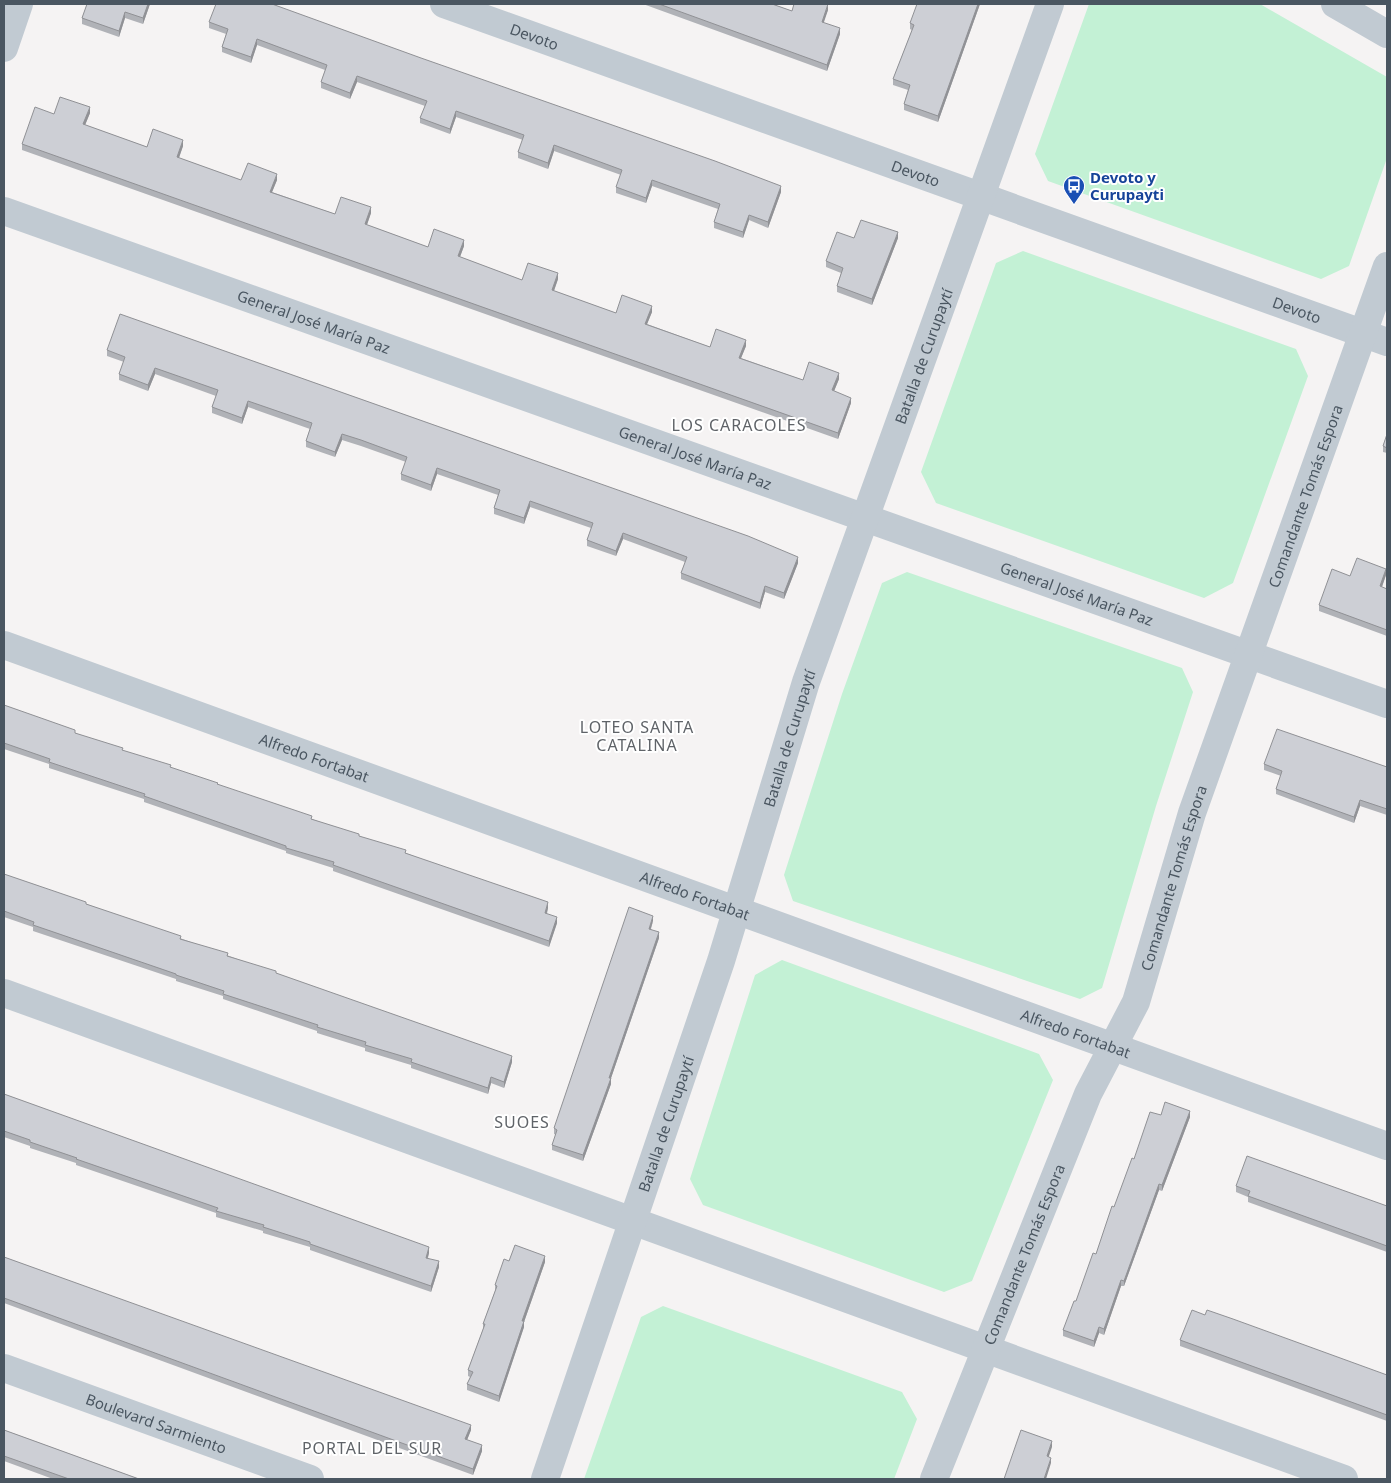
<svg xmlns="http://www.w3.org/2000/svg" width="1391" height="1483" viewBox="0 0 1391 1483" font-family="'Noto Sans',sans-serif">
<rect width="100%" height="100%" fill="#f5f3f3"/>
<path fill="#c3f1d5" d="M 1089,4 L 1260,4 L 1387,77 L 1387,158 L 1349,266 L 1321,279 L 1048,181 L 1035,154 Z
M 1023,251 L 1296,349 L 1308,376 L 1233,583 L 1204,598 L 936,503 L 921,472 L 996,263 Z
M 907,572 L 1182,668 L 1193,692 L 1156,806 L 1102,988 L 1080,999 L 793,901 L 784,875 L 842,694 L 882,583 Z
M 782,960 L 1039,1054 L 1053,1080 L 972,1281 L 944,1292 L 703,1205 L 690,1179 L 755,975 Z
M 663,1306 L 902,1392 L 917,1419 L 894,1479 L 584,1479 L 641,1317 Z"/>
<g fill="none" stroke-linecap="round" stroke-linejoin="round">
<g stroke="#c1cad2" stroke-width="28">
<path id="s1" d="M 444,4 L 1387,342"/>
<path d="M 1335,4 L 1387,34"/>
<path d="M 4,48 L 19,4"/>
<path id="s2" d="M 4,211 L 1387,704"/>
<path id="s3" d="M 4,645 L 1387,1146"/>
<path d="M 4,993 L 1344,1479"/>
<path id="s4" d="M 4,1368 L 310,1479"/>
<path id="s5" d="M 545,1479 L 721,961 L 806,682 L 1050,4"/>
<path id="s6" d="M 934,1479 L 1088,1094 L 1136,1002 L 1192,813 L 1387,266"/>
</g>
</g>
<path fill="#b0b2b7" d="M 87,4 L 150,4 L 143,24 L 125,18 L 119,37 L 82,24 L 82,18 Z
M 643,4 L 772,4 L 792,11 L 828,10 L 823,22 L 840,34 L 827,71 Z
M 980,4 L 938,122 L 904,110 L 904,104 L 908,90 L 893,85 L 893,79 L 912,30 L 910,29 L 910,23 Z
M 209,22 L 781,192 L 768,228 L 749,220 L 743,238 L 714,228 L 714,222 L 718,209 L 652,186 L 646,203 L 616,193 L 616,187 L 621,175 L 554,151 L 548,169 L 518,158 L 518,152 L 523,140 L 456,117 L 450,134 L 420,123 L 420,118 L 425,106 L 357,82 L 350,99 L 321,88 L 321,82 L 325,70 L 257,45 L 251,63 L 222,52 L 222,47 L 226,34 L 209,28 Z
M 90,113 L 85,125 L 147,147 L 183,146 L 179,158 L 241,180 L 277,180 L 272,192 L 335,214 L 371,213 L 367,225 L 428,247 L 464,246 L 460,257 L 522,280 L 558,279 L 554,291 L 616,313 L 652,312 L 647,324 L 710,347 L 746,346 L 741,358 L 803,380 L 839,379 L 834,391 L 851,403 L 838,439 L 22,150 L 22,144 L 54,114 Z
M 854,238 L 898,238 L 872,305 L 837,292 L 837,286 L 841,273 L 826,267 L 826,261 Z
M 107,350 L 798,563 L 784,599 L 765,592 L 760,609 L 681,579 L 681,573 L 685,562 L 623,539 L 616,556 L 587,546 L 587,540 L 591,528 L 530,507 L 524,524 L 494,514 L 494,508 L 498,495 L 437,474 L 431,491 L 401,480 L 401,474 L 406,462 L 361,446 L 342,440 L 335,457 L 306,447 L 306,441 L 310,429 L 248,407 L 242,424 L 212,413 L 212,407 L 216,396 L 155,374 L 148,391 L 119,380 L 119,374 L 124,362 L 107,356 Z
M 1387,434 L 1387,453 L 1383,452 L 1383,446 Z
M 1386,575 L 1382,587 L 1387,589 L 1387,636 L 1319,611 L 1319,605 L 1350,576 Z
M 4,705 L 75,733 L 406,853 L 548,908 L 547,914 L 557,923 L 549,947 L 333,871 L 333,868 L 286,853 L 286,851 L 144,802 L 144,799 L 49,768 L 49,764 L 4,749 Z
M 1264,764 L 1387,767 L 1387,815 L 1360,806 L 1354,823 L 1276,794 L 1276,789 L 1281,776 L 1264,770 Z
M 4,874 L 276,973 L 512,1062 L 504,1088 L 491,1083 L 488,1094 L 411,1068 L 411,1065 L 365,1051 L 365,1048 L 317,1033 L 317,1031 L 223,999 L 223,996 L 176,981 L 176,979 L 33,931 L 33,927 L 4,917 Z
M 653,921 L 651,929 L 659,938 L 611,1078 L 611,1084 L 583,1161 L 552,1150 L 552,1145 L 556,1135 L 554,1134 L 554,1128 Z
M 4,1094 L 429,1253 L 428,1258 L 439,1267 L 431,1292 L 310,1250 L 310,1247 L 263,1233 L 263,1231 L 216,1217 L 216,1213 L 76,1165 L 76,1163 L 30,1148 L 30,1146 L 4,1137 Z
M 1161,1115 L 1190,1117 L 1162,1191 L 1159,1190 L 1124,1286 L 1121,1286 L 1104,1335 L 1099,1333 L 1094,1347 L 1063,1336 L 1063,1330 L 1076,1301 L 1096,1254 L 1134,1159 Z
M 1236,1186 L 1387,1206 L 1387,1252 L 1248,1202 L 1248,1197 L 1236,1192 Z
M 4,1257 L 471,1430 L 467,1440 L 482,1451 L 473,1475 L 4,1303 Z
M 509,1261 L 545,1262 L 524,1322 L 524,1327 L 499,1402 L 467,1390 L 467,1384 L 470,1377 L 468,1376 L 468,1370 L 483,1329 L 483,1324 L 495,1291 L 495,1285 Z
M 1180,1340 L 1387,1375 L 1387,1421 L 1180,1346 Z
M 4,1430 L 139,1479 L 53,1479 L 4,1461 Z"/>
<path fill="#909195" d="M 148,4 L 150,4 L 143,24 L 143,18 Z
M 828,4 L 828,10 L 822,28 L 822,22 Z
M 978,4 L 980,4 L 938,122 L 938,116 Z
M 125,12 L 125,18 L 119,37 L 119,31 Z
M 840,28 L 840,34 L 827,71 L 827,65 Z
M 257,39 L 257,45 L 251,63 L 251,57 Z
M 357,76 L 357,82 L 350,99 L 350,93 Z
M 90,107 L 90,113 L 83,130 L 83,124 Z
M 456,111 L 456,117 L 450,134 L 450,129 Z
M 183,140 L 183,146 L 177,163 L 177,157 Z
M 554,145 L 554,151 L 548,169 L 548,163 Z
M 277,174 L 277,180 L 270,197 L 270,192 Z
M 652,180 L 652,186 L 646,203 L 646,198 Z
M 781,186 L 781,192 L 768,228 L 768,222 Z
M 371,207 L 371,213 L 365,230 L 365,224 Z
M 749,215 L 749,220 L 743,238 L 743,232 Z
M 898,232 L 898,238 L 872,305 L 872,299 Z
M 464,240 L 464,246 L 458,262 L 458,256 Z
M 558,273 L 558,279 L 552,296 L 552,290 Z
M 652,306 L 652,312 L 645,329 L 645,324 Z
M 746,340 L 746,346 L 739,363 L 739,358 Z
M 155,368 L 155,374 L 148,391 L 148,385 Z
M 839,373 L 839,379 L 832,396 L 832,390 Z
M 851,398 L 851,403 L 838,439 L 838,433 Z
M 248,401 L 248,407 L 242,424 L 242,418 Z
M 342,434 L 342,440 L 335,457 L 335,452 Z
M 437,468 L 437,474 L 431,491 L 431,485 Z
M 530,501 L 530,507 L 524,524 L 524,518 Z
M 623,533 L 623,539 L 616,556 L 616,551 Z
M 798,557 L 798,563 L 784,599 L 784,593 Z
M 1386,569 L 1386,575 L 1380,592 L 1380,586 Z
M 765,586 L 765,592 L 760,609 L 760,603 Z
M 1360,800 L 1360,806 L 1354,823 L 1354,817 Z
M 548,902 L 548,908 L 545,919 L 545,913 Z
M 653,916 L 653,921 L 649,934 L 649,929 Z
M 557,917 L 557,923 L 549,947 L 549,941 Z
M 659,932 L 659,938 L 609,1084 L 609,1078 Z
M 512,1056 L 512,1062 L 504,1088 L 504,1082 Z
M 491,1077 L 491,1083 L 488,1094 L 488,1088 Z
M 611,1078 L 611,1084 L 583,1161 L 583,1155 Z
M 1190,1111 L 1190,1117 L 1162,1191 L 1162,1185 Z
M 1159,1184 L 1159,1190 L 1124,1286 L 1124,1281 Z
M 429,1247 L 429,1253 L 426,1263 L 426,1258 Z
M 545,1256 L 545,1262 L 524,1322 L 524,1327 L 499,1402 L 499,1396 L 522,1321 Z
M 439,1261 L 439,1267 L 431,1292 L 431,1286 Z
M 1121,1280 L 1121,1286 L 1104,1335 L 1104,1329 Z
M 1099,1327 L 1099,1333 L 1094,1347 L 1094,1341 Z
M 471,1425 L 471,1430 L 465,1445 L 465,1439 Z
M 1052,1441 L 1052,1447 L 1047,1462 L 1047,1456 Z
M 482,1445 L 482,1451 L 473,1475 L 473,1469 Z
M 1051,1458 L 1051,1463 L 1046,1479 L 1044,1479 Z"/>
<path fill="#cdcfd5" stroke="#909195" d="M 87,4 L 148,4 L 143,18 L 125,12 L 119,31 L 82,18 Z
M 216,4 L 272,4 L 421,58 L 715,161 L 781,186 L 768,222 L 749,215 L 743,232 L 714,222 L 720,204 L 652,180 L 646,198 L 616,187 L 622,170 L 554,145 L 548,163 L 518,152 L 524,135 L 456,111 L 450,129 L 420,118 L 427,101 L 357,76 L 350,93 L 321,82 L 327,65 L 257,39 L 251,57 L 222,47 L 228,29 L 209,22 Z
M 659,4 L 772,4 L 792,11 L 794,4 L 828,4 L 822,22 L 840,28 L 827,65 Z
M 917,4 L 978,4 L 938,116 L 904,104 L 910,85 L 893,79 L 914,25 L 910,23 Z
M 60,97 L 90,107 L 83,124 L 147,147 L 153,129 L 183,140 L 177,157 L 241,180 L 248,163 L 277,174 L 270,192 L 335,214 L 341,197 L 371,207 L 365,224 L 428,247 L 434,229 L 464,240 L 458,256 L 522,280 L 528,263 L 558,273 L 552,290 L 616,313 L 622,295 L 652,306 L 645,324 L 710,347 L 716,329 L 746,340 L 739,358 L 803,380 L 809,362 L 839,373 L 832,390 L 851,398 L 838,433 L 22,144 L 35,107 L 54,114 Z
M 861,220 L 898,232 L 872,299 L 837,286 L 843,268 L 826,261 L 837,232 L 854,238 Z
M 120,314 L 748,536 L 798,557 L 784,593 L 765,586 L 760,603 L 681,573 L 687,557 L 623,533 L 616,551 L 587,540 L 593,523 L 530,501 L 524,518 L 494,508 L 500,490 L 437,468 L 431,485 L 401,474 L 407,457 L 361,440 L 342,434 L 335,452 L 306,441 L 312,423 L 248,401 L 242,418 L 212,407 L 218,390 L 155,368 L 148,385 L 119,374 L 125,357 L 107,350 Z
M 1387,434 L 1387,448 L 1383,446 Z
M 1357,558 L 1386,569 L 1380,586 L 1387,589 L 1387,630 L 1319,605 L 1332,569 L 1350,576 Z
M 4,705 L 75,730 L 75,733 L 123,748 L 122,750 L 171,765 L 170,767 L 218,783 L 217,784 L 312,816 L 311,819 L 359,834 L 359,836 L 406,850 L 405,853 L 548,902 L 545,913 L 557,917 L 549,941 L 333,865 L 334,862 L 286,848 L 286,846 L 144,796 L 145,794 L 49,762 L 50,759 L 4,743 Z
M 1277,729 L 1387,767 L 1387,809 L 1360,800 L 1354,817 L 1276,789 L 1282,771 L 1264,764 Z
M 4,874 L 86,902 L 86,904 L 181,936 L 180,939 L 228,953 L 227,956 L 276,971 L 276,973 L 512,1056 L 504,1082 L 491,1077 L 488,1088 L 411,1062 L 412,1059 L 365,1045 L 366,1042 L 317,1027 L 318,1025 L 223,994 L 224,991 L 176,975 L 176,974 L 33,925 L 34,922 L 4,911 Z
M 629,907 L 653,916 L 649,929 L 659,932 L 609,1078 L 611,1078 L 583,1155 L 552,1145 L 557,1130 L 554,1128 Z
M 4,1094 L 429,1247 L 426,1258 L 439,1261 L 431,1286 L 310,1244 L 310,1242 L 263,1227 L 264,1225 L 216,1211 L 218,1208 L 76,1159 L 77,1158 L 30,1142 L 30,1140 L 4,1131 Z
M 1165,1102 L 1190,1111 L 1162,1185 L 1159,1184 L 1124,1281 L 1121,1280 L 1104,1329 L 1099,1327 L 1094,1341 L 1063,1330 L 1074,1301 L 1076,1301 L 1093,1253 L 1096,1254 L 1112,1206 L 1114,1207 L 1132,1158 L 1134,1159 L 1150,1112 L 1161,1115 Z
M 1247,1156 L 1387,1206 L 1387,1246 L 1248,1196 L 1250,1191 L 1236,1186 Z
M 515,1245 L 545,1256 L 522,1321 L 524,1321 L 499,1396 L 467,1384 L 473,1372 L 468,1370 L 485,1324 L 483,1324 L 497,1286 L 495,1285 L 504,1259 L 509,1261 Z
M 4,1257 L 471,1425 L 465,1439 L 482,1445 L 473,1469 L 4,1298 Z
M 1192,1310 L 1205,1315 L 1207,1310 L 1233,1319 L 1387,1375 L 1387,1415 L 1180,1340 Z
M 4,1430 L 139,1479 L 69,1479 L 4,1456 Z
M 1021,1430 L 1052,1441 L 1047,1456 L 1051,1458 L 1044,1479 L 1004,1479 Z"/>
<defs>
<g id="bus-pin" transform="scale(1.125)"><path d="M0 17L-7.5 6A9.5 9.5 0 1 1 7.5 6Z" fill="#1a4fb4" stroke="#fff"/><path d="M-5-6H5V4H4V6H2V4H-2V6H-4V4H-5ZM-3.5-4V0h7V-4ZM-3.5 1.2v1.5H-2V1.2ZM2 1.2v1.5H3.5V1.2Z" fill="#fff"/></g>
</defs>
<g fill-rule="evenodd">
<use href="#bus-pin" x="1074" y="186"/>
</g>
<g text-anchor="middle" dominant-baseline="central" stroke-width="4" stroke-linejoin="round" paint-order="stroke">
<g font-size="15" fill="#4a5661" stroke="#fff">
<text stroke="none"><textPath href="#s1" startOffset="96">Devoto</textPath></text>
<text stroke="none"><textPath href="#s1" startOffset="501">Devoto</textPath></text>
<text stroke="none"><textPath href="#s1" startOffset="906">Devoto</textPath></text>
<text stroke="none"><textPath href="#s2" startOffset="329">General José María Paz</textPath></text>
<text stroke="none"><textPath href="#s5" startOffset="1185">Batalla de Curupaytí</textPath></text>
<text stroke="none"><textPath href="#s2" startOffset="734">General José María Paz</textPath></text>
<text stroke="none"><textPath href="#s6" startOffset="1052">Comandante Tomás Espora</textPath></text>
<text stroke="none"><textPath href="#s2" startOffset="1139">General José María Paz</textPath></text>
<text stroke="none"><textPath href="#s5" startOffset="780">Batalla de Curupaytí</textPath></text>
<text stroke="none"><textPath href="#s3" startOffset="330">Alfredo Fortabat</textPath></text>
<text stroke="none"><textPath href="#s6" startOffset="648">Comandante Tomás Espora</textPath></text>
<text stroke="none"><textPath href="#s3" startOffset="735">Alfredo Fortabat</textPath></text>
<text stroke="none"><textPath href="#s3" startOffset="1140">Alfredo Fortabat</textPath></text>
<text stroke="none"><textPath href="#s5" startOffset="375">Batalla de Curupaytí</textPath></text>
<text stroke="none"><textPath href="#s6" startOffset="242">Comandante Tomás Espora</textPath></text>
<text stroke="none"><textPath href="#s4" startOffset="162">Boulevard Sarmiento</textPath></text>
</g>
<g font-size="15" font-weight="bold" fill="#164399" stroke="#fff" text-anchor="start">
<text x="1090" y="177">Devoto y<tspan x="1090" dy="17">Curupayti</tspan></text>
</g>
<g font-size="16" letter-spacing="1" fill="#5f6368" stroke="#fff">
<text x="739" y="425">LOS CARACOLES</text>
<text x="637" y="727">LOTEO SANTA<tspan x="637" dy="18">CATALINA</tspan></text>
<text x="522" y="1122">SUOES</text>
<text x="372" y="1448">PORTAL DEL SUR</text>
</g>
</g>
<rect width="1391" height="1483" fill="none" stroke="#4a5661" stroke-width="10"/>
</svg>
